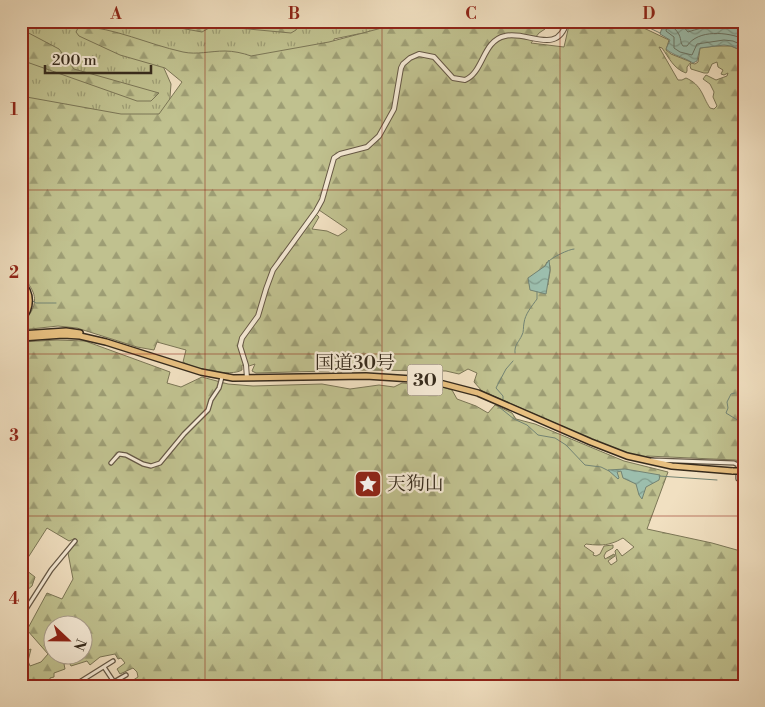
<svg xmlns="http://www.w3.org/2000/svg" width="765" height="707" viewBox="0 0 765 707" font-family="'Libre Bodoni','Noto Serif JP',serif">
<defs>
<pattern id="grass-tufts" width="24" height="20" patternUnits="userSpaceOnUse" patternTransform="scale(1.25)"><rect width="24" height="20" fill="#c0c18f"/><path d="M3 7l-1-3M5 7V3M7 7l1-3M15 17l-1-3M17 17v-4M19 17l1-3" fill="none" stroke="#9d9d74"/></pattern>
<pattern id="forest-firs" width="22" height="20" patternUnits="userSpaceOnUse" patternTransform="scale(1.25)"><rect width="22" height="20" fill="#c0c18f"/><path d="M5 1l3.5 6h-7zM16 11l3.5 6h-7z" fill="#9d9d74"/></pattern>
<pattern id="water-waves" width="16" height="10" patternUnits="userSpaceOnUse" patternTransform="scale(1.25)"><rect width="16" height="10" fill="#9cbead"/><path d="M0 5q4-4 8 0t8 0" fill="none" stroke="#809b8c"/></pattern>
</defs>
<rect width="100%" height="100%" fill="#f1e0c1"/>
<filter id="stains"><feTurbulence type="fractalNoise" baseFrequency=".004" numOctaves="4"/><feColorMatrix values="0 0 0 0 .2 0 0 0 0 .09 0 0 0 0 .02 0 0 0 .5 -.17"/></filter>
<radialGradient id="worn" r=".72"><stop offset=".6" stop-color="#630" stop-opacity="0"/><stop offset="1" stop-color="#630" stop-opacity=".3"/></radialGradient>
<path fill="url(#grass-tufts)" stroke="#7b7656" d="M 21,21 L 420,21 L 385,34 L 358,34 L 334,39 L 334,45 L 331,50 L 163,66 L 171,84 L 169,110 L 165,114 L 127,116 L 21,97 Z"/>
<path fill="url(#forest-firs)" stroke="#7b7656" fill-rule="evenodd" d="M 142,21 L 212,21 L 209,28 L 202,32 Z
M 221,21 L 301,21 L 296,30 L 291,33 L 227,27 Z
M 408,21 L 547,21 L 545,29 L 539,33 L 531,43 L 564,47 L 570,21 L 629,21 L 669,40 L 666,50 L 671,54 L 691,62 L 687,67 L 687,71 L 686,73 C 674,69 669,58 662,48 L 659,47 L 678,80 L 682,80 L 686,78 C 702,85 702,96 710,108 L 714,109 L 717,106 L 713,97 L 714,92 L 710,84 L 703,79 L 706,75 L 716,80 L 727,76 L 728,73 L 724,75 L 721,74 L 723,70 L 718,67 L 717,62 L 712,64 L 708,73 L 704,73 L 691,69 L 690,66 L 691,63 L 695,64 L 698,62 L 700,48 L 715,46 L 731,46 L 744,52 L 744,468 L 740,461 L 735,460 L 647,456 L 642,458 L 614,449 L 482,391 L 474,382 L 477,373 L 468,369 L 459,374 L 446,371 L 363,370 L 256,373 L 252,371 L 255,364 L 249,366 L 242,365 L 242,370 C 231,377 194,369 183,362 L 186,350 L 157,342 L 154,350 L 137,347 L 77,328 L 58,326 L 21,330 L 21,324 C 30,316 38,304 33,292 C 30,285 26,282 26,274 L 21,270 L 21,96 L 121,114 L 159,114 L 182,82 L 165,68 L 120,55 L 79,36 L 76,32 L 79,26 C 116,28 147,44 183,52 C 197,55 210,51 225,51 C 233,51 243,53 251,56 L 329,42 ZM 319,210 L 347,229 L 347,230 L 338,236 L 327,231 L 312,229 L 319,217 L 316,214 ZM 547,262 L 549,263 C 552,270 548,278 548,285 L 530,287 L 529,280 C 534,273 544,271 547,262 Z
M 21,29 L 59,49 L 74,69 L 159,93 L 151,101 L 137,101 L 21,60 Z
M 57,340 L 85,341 L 170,372 L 167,383 L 181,387 L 202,377 L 228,384 L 253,386 L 322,384 L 350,389 L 379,385 L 394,387 L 402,383 L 443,387 L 452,390 L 457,399 L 476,406 L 488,413 L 495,405 L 512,413 L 516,419 L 535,424 L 624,461 L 668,472 L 647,529 L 712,543 L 744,552 L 744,686 L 124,686 L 138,677 L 137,672 L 133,668 L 120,674 L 117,669 L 125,663 L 121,658 L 118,659 L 115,654 L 100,657 L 90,665 L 87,661 L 71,666 L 69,662 L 64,664 L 65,669 L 54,673 L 54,677 L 50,678 L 50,681 L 33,686 L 21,686 L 21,653 L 31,649 L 28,661 L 30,666 L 41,662 L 48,654 L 27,630 L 47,593 L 62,599 L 73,579 L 68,553 L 77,540 L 74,539 L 69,541 L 47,528 L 22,567 L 35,577 L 32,586 L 21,595 L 21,342 ZM 623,538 L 634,547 L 622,556 L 617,549 L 615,551 L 617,561 L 611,565 L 608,561 L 615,556 L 614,554 L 605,559 L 604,556 L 606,552 L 613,548 L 613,545 L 604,546 L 600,554 L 596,556 L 593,555 L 594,553 L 584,546 L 586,544 C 594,545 604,546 612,543 C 616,542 619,540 623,538 ZM 52,624 L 82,624 L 82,654 L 52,654 Z"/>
<path fill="url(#water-waves)" stroke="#738373" d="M 664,21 L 744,21 L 744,51 L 731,46 L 724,45 L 700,48 L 697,61 L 693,63 C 684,57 674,56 666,49 L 670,40 L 660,34 Z
M 549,260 L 550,270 L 546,294 L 530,290 L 528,278 L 545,266 Z
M 625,469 L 660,475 L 659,480 L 646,487 L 642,499 L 639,495 L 636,484 L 623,478 L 621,471 L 617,472 L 619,478 L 618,479 L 608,470 Z"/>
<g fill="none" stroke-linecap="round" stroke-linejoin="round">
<path stroke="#697465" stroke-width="1" d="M 668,21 L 666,31 L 674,37 L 674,48 L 680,52 L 692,55 L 697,44 L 724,40 L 733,41 L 744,46
M 674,21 L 674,28 C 683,37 679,41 683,46 L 687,46 C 698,29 728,32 744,39
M 682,21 L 682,25 L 688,32 C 705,26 728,23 744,31"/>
<path stroke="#738373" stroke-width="1" d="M 635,21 L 660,33
M 549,261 C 551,258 569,249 574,249
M 31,300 L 36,303 L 56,303
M 515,353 C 514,345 519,342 522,335 C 524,332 523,327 524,323 C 525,314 532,306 537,299 L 537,292
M 735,393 L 731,394 L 727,402 L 728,408 L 726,413 L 739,421 L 742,426 L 739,458
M 503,399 L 503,396 L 496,388 L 497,386 L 506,369 L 513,361
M 499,407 L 514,419 L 527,425 L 538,435 L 555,438 L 566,445 L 585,465 L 601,467 L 609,471
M 659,476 L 717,480
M 738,483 L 744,483"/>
<g stroke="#655846" stroke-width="5.5">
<path id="minor" d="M 652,460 L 734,463 L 738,465 L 738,479 L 744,480
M 111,463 L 119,454 L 126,455 L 143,464 L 151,466 L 160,463 L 184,434 L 208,410 L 211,400 L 219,388 L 222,377
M 21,617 L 51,570 L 75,541
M 104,667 L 114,682 L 108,686
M 114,682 L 126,675
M 73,686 L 113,661"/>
</g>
<g stroke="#655846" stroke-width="6">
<path id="tertiary" d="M 247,378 L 246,365 L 240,346 L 242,338 L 258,316 L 266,289 L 273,270 L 316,211 L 322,200 L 334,158 L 340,154 L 367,147 L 379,136 L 394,109 L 401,68 L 403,64 L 410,58 L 419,54 L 434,57 L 453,78 L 465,80 C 484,72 482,41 505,36 C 527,30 558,57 567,21"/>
</g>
<g stroke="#362b1d" stroke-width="8">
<path id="trunk" d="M 21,282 C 32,293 32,308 21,320
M 21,288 L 26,301 L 21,313
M 21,334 L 66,331 L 80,333
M 21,338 L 63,335 L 80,336 L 106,342 L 201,372 L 233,378 L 366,376 L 428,380 L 478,393 L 591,442 L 627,456 L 672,466 L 733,471"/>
</g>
<use href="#minor" stroke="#f6ebd7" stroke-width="3"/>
<use href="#tertiary" stroke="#f6ebd7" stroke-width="4"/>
<use href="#trunk" stroke="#e8c080" stroke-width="5"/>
<g stroke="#362b1d" stroke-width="8" stroke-linecap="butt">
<path id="trunk-bridge" d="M 733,471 L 742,471"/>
</g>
<use href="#trunk-bridge" stroke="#e8c080" stroke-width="5"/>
</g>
<path fill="none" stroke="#8f2418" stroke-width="1" stroke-opacity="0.55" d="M 205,21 L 205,686M 382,21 L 382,686M 560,21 L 560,686M 21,190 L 744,190M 21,354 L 744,354M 21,516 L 744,516"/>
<defs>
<g id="sight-square" transform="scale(1.4375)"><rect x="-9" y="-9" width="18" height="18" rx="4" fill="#8f2418" stroke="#f6ebd7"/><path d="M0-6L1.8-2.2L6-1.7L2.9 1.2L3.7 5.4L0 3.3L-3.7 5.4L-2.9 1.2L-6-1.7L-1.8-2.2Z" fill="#fff"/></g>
</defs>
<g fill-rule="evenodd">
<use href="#sight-square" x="368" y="484"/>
</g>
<g text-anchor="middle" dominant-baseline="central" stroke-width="4.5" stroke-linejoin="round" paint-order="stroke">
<rect fill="#f6ebd7" stroke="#706555" stroke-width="1" x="407.5" y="364.5" width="35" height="31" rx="4"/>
<g font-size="18" font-weight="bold" fill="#362b1d">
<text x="425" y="380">30</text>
</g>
<g font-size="19" fill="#362b1d" stroke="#f6ebd7">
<text x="355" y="363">国道30号</text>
</g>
<g font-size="19" fill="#362b1d" stroke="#f6ebd7" text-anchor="start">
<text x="387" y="484">天狗山</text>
</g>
</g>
<rect width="765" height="707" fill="none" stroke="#f1e0c1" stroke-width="55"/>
<g transform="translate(68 640) rotate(112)"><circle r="24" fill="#f6ebd7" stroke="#a99e8d"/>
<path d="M0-4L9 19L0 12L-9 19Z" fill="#8f2418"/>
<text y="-8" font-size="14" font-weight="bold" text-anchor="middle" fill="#362b1d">N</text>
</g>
<path d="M45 65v8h106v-8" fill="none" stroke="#362b1d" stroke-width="2.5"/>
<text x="52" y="65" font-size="15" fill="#362b1d" stroke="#f6ebd7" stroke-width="4" paint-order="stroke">200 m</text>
<rect x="28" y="28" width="710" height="652" fill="none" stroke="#8f2418" stroke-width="2"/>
<g font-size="16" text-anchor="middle" font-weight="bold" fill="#8f2418">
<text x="116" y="19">A</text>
<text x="294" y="19">B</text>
<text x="471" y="19">C</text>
<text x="649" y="19">D</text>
<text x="14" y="115">1</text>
<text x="14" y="278">2</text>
<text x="14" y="441">3</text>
<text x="14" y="604">4</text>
</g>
<rect width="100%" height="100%" filter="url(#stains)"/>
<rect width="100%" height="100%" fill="url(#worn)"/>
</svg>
